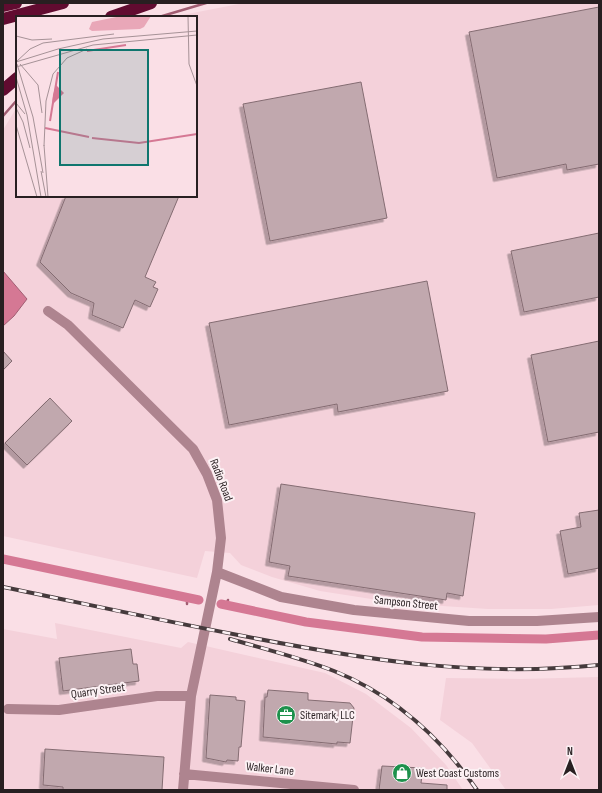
<svg xmlns="http://www.w3.org/2000/svg" width="602" height="793" viewBox="0 0 602 793" font-family="'Sofia Sans Condensed',sans-serif">
<defs>
<filter id="shadow"><feDropShadow dx="-3.5" dy="3.5" stdDeviation="0" flood-color="#0004"/></filter>
</defs>
<rect width="100%" height="100%" fill="#fadfe6"/>
<path fill="#f4d1da" d="M 244,3 L 599,3 L 599,605 L 551,609 L 488,609 L 397,603 L 320,591 L 272,577 L 241,565 L 230,553 L 205,551 L 197,578 L 3,536 L 3,326 L 14,316 L 27,299 L 3,271 L 3,130 L 17,107 L 17,196 L 196,196 L 196,17 L 172,17 Z
M 55,623 L 181,648 L 188,642 L 325,673 L 366,694 L 411,728 L 446,765 L 463,790 L 3,790 L 3,629 L 57,639 Z
M 599,677 L 599,790 L 506,790 L 472,743 L 440,720 L 446,678 L 521,679 Z"/>
<path fill="#d57894" stroke="#a15d72" d="M 3,271 L 27,299 L 14,316 L 3,326 Z"/>
<g fill="none" stroke-linecap="round" stroke-linejoin="round">
<path stroke="#a15d72" stroke-width="2.5" d="M 159,17 L 206,3
M 3,116 L 17,100
M 187,604 L 187,600
M 226,605 L 228,600
M 520,636 L 520,639"/>
<path stroke="#d57894" stroke-width="9" d="M 3,559 L 199,600
M 221,604 L 306,622 L 422,637 L 546,639 L 599,635"/>
</g>
<path fill="#c1a8ae" stroke="#846c72" filter="url(#shadow)" d="M 599,7 L 599,164 L 567,170 L 566,164 L 497,178 L 469,32 Z
M 361,82 L 387,218 L 270,241 L 243,104 Z
M 66,196 L 179,196 L 145,277 L 156,282 L 153,287 L 158,289 L 150,307 L 135,300 L 123,328 L 92,315 L 94,303 L 71,293 L 40,262 Z
M 599,233 L 599,297 L 524,312 L 511,251 Z
M 427,281 L 448,391 L 338,412 L 337,404 L 229,425 L 209,323 Z
M 599,341 L 599,432 L 548,442 L 531,355 Z
M 3,351 L 12,361 L 3,370 Z
M 50,398 L 72,421 L 27,465 L 5,443 Z
M 281,484 L 475,513 L 463,596 L 447,593 L 446,600 L 288,576 L 290,566 L 269,562 Z
M 599,510 L 599,568 L 568,574 L 560,531 L 581,527 L 579,513 Z
M 131,649 L 133,664 L 137,664 L 139,681 L 63,691 L 59,658 Z
M 268,690 L 308,693 L 308,700 L 350,703 L 354,708 L 350,743 L 337,742 L 337,744 L 263,737 L 265,697 L 267,697 Z
M 210,695 L 236,697 L 236,700 L 245,701 L 241,747 L 239,747 L 238,761 L 227,760 L 226,762 L 206,758 Z
M 45,749 L 164,757 L 162,790 L 63,790 L 63,787 L 43,785 Z
M 382,766 L 423,768 L 421,783 L 447,785 L 447,790 L 379,790 Z"/>
<g fill="none" stroke-linecap="round" stroke-linejoin="round">
<path stroke="#ae848f" stroke-width="10" d="M 48,311 L 68,325 L 193,449 L 207,474 L 217,500 L 221,538 L 217,572 L 191,696 L 183,790
M 217,572 L 281,597 L 354,610 L 469,621 L 537,621 L 599,617
M 8,709 L 59,710 L 157,696 L 191,696
M 184,774 L 354,790"/>
<path stroke="#610b30" stroke-width="12" d="M 3,6 L 16,3
M 111,17 L 151,3
M 3,19 L 63,3
M 3,90 L 17,78"/>
<g stroke="#453a3c" stroke-width="4">
<path id="rail" d="M 3,587 C 81,603 159,620 238,635 C 360,659 473,678 599,665
M 230,639 C 265,649 301,658 334,671 C 394,695 441,738 477,790"/>
</g>
<use href="#rail" stroke="#fcf1f4" stroke-width="2.5" stroke-dasharray="8" stroke-linecap="butt"/>
</g>
<defs>
<g id="office-disc" transform="scale(1)"><circle r="9.5" fill="#1d914c" stroke="#fcf1f4"/><path d="M-6-3h4V-5.5h4V-3h4V5H-6ZM-1-4.5V-3h2v-1.5ZM-6 0V1H6V0Z" fill="#fff"/></g>
<g id="shop-disc" transform="scale(1)"><circle r="9.5" fill="#1d914c" stroke="#fcf1f4"/><path d="M-5-2.5h2.3a2.7 3.5 0 0 1 5.4 0H5L5.5 6h-11ZM-1.5-2.5h3a1.5 2.3 0 0 0-3 0Z" fill="#fff"/></g>
</defs>
<g fill-rule="evenodd">
<use href="#office-disc" x="286" y="715"/>
<use href="#shop-disc" x="402" y="773"/>
</g>
<g text-anchor="middle" dominant-baseline="central" stroke-width="4" stroke-linejoin="round" paint-order="stroke">
<g font-size="12" fill="#281f21" stroke="#fcf1f4">
<text transform="translate(221 480) rotate(69)">Radio Road</text>
<text transform="translate(406 603) rotate(6)">Sampson Street</text>
<text transform="translate(98 691) rotate(-8)">Quarry Street</text>
<text transform="translate(270 769) rotate(6)">Walker Lane</text>
</g>
<g font-size="12" fill="#281f21" stroke="#fcf1f4" text-anchor="start">
<text x="300" y="715">Sitemark, LLC</text>
<text x="416" y="773">West Coast Customs</text>
</g>
</g>
<g transform="translate(16 16)">
<rect width="181" height="181" fill="#fadfe6"/>
<path d="M 105,0 L 135,0 L 128,11 L 124,13 L 76,15 L 73,13 L 76,6 Z" fill="#e9a7b8"/>
<path d="M 40,69 L 48,77 L 36,89 L 37,79 Z" fill="#d57894"/>
<path fill="none" stroke="#d57894" stroke-width="2" d="M 71,35 L 110,29M 34,105 L 42,56M 29,112 L 73,121M 76,122 L 123,127 L 181,118"/>
<path fill="none" stroke="#a69297" stroke-width="1" d="M 172,0 L 173,48 L 181,70M 0,20 L 16,24 L 36,23M 0,46 L 42,33 L 87,23 L 181,15M 0,46 L 14,33 L 27,27 L 98,18M 1,48 L 17,101 L 27,157M 4,48 L 22,69 L 26,97M 0,51 L 77,29 L 181,19M 0,61 L 11,99 L 25,181M 0,87 L 9,98M 0,92 L 7,106 L 14,132M 0,109 L 21,181M 28,129 L 32,181M 28,130 L 30,85 L 37,58 L 51,42 L 71,33M 25,155 L 30,181"/>
<path fill="#0f766e" fill-opacity="0.15" stroke="#0f766e" stroke-width="2" d="M 44,34 L 132,34 L 132,149 L 44,149 Z"/>
<rect width="181" height="181" fill="none" stroke="#281f21" stroke-width="2"/>
</g>
<rect width="602" height="793" fill="none" stroke="#281f21" stroke-width="8"/>
<g transform="translate(570 761)" stroke="#fcf1f4" stroke-width="3" paint-order="stroke">
<path d="M0-3L7 15L0 10L-7 15Z" fill="#281f21"/>
<text y="-6" font-size="11" font-weight="bold" text-anchor="middle" fill="#281f21">N</text>
</g>
</svg>
